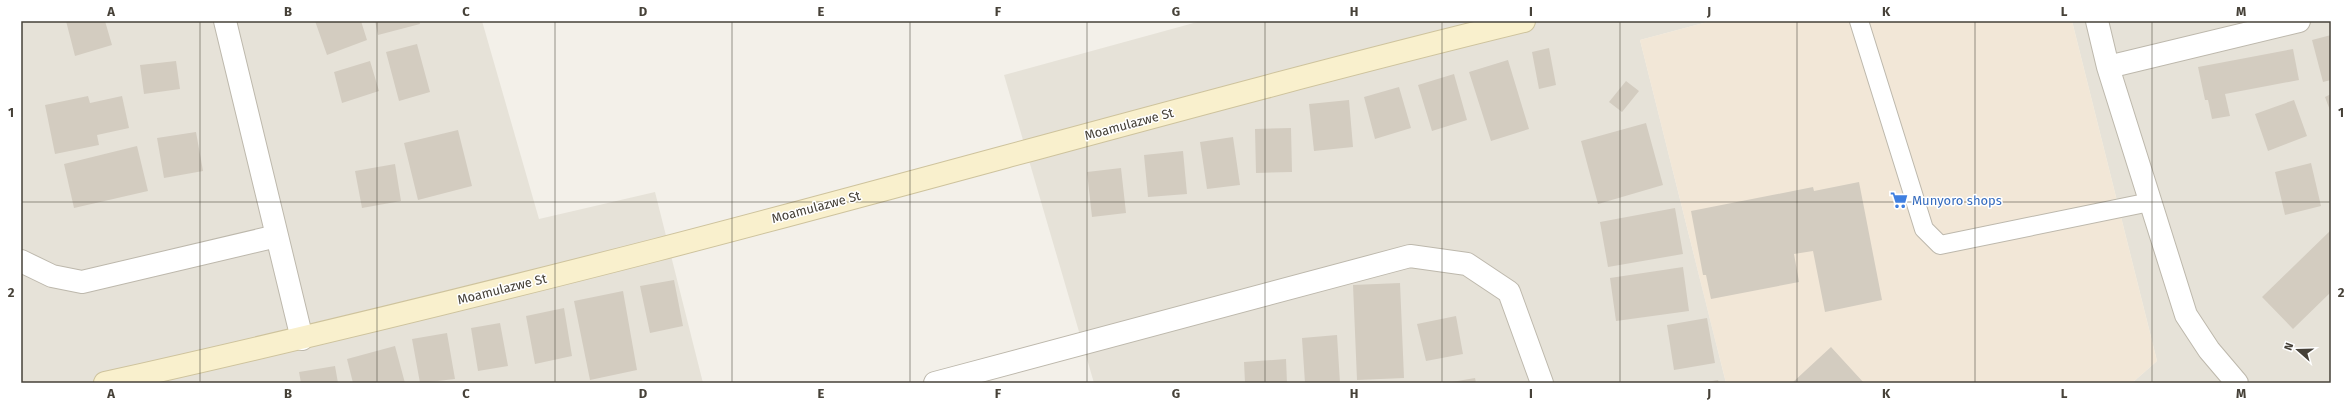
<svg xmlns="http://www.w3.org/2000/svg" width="2352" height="404" viewBox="0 0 2352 404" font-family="'Fira Sans',sans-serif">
<rect width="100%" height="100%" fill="#f3f0e9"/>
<path fill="#e6e2d8" d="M 21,21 L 482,21 L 539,219 L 655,192 L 703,383 L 21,383 Z
M 1201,21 L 1711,21 L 1640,40 L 1726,383 L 1094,383 L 1004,75 Z
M 2072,21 L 2331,21 L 2331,383 L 2132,383 L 2157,361 Z"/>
<path fill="#f2e7d7" d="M 1711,21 L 2072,21 L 2157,361 L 2132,383 L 1726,383 L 1640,40 Z"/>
<path fill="#d3ccc0" d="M 66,21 L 105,21 L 112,45 L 75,56 Z
M 315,21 L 361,21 L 367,40 L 327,55 Z
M 375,21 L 419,21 L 420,24 L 378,35 Z
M 2331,35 L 2331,80 L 2323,82 L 2312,40 Z
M 417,44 L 430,92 L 399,101 L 386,52 Z
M 1549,48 L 1556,85 L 1539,89 L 1532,52 Z
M 2293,49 L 2299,80 L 2225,94 L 2230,116 L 2212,119 L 2208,100 L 2205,100 L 2198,67 Z
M 1508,60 L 1529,129 L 1491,141 L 1469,72 Z
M 176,61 L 180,89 L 144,94 L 140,65 Z
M 370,61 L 379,91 L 342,103 L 334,72 Z
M 1454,74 L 1467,120 L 1432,131 L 1418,85 Z
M 1626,81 L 1639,91 L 1622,112 L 1609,102 Z
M 1399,87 L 1411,128 L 1375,139 L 1364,97 Z
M 2331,94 L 2331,113 L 2325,97 Z
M 88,96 L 90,103 L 122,96 L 129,128 L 97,135 L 99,145 L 55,154 L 45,105 Z
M 1349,100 L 1353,147 L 1314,151 L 1309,104 Z
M 2294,100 L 2307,136 L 2268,151 L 2255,114 Z
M 1646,123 L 1663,185 L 1598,204 L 1581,141 Z
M 1291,128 L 1292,172 L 1256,173 L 1255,129 Z
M 458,130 L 472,186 L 418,200 L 404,143 Z
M 196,132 L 203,171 L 164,178 L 157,138 Z
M 1233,137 L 1240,185 L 1207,189 L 1200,142 Z
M 137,146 L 148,191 L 74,208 L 64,164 Z
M 1183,151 L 1187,194 L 1148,197 L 1144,155 Z
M 2311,163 L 2321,206 L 2285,215 L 2275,172 Z
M 395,164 L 401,201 L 362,208 L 355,171 Z
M 1121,168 L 1126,213 L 1092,217 L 1087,172 Z
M 1859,182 L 1882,300 L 1825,312 L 1813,251 L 1794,254 L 1799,282 L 1711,299 L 1706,275 L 1703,275 L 1691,211 L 1813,187 L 1814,191 Z
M 1675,208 L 1683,254 L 1608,267 L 1600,222 Z
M 2331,230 L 2331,292 L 2293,329 L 2262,297 Z
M 1683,267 L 1689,311 L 1616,321 L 1610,278 Z
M 674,280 L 683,326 L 650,333 L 640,286 Z
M 1400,283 L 1404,378 L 1357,380 L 1353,285 Z
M 623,291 L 637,370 L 590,380 L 574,301 Z
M 564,308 L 572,356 L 535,364 L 526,316 Z
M 1456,316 L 1463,354 L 1426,361 L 1417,324 Z
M 1707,318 L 1715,363 L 1674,370 L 1667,325 Z
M 500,323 L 508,366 L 478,371 L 471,328 Z
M 447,333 L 455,379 L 420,383 L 412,339 Z
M 1337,335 L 1340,383 L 1305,383 L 1302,338 Z
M 395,346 L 405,383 L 353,383 L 347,359 Z
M 1831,347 L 1864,383 L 1792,383 Z
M 1286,359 L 1287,383 L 1245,383 L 1244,362 Z
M 335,366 L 338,383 L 301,383 L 299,372 Z
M 1475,378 L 1476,383 L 1452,383 L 1452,382 Z
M 1718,380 L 1719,383 L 1707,383 L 1707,382 Z"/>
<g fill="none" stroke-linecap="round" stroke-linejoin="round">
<g stroke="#bdb8ac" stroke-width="20">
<path id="lane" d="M 1859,21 L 1924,229 L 1940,245 L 2150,202"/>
</g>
<g stroke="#bdb8ac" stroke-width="24">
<path id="street" d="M 225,21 L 302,339
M 2097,21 L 2108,67 L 2186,315 L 2209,350 L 2237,383
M 2108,67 L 2299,21
M 21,261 L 52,276 L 82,282 L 277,236
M 935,383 L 1410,256 L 1467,264 L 1509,292 L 1542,383"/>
</g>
<g stroke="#cec39d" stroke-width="24">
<path id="secondary" d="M 105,383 C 289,342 473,297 656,250 C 946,175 1233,92 1524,21"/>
</g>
<use href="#lane" stroke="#fff" stroke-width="18"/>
<use href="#street" stroke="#fff" stroke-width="22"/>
<use href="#secondary" stroke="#f9f0cd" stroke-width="22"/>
</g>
<path fill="none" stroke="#464138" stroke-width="1" stroke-opacity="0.55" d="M 200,21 L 200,383M 377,21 L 377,383M 555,21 L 555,383M 732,21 L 732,383M 910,21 L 910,383M 1087,21 L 1087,383M 1265,21 L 1265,383M 1442,21 L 1442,383M 1620,21 L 1620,383M 1797,21 L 1797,383M 1975,21 L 1975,383M 2152,21 L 2152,383M 21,202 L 2331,202"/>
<defs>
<g id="supermarket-bare" transform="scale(1.38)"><path d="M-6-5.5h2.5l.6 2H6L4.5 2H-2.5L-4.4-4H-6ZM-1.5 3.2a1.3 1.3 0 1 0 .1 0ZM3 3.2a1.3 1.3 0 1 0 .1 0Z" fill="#3f7fe0" stroke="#fff" stroke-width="2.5" paint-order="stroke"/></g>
</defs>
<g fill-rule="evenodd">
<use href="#supermarket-bare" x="1899" y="200"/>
</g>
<g text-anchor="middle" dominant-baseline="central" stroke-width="3" stroke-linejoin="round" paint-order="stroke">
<g font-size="13" fill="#464138" stroke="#fff">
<text transform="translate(1129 124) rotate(-15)">Moamulazwe St</text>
<text transform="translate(816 207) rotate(-15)">Moamulazwe St</text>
<text transform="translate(502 289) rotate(-14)">Moamulazwe St</text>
</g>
<g font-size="13" fill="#366cbe" stroke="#fff" text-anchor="start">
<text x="1912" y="200">Munyoro shops</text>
</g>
</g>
<rect width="2352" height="404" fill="none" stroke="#ffffff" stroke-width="44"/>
<g transform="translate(2298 350) rotate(290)" stroke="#ffffff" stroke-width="3" paint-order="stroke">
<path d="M0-3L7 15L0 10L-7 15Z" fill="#464138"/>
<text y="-6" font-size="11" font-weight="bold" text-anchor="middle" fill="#464138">N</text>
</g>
<rect x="22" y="22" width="2308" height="360" fill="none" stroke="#464138" stroke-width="1.5"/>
<g font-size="13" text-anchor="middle" font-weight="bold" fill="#464138">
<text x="111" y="16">A</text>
<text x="288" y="16">B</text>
<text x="466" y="16">C</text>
<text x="643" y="16">D</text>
<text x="821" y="16">E</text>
<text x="998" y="16">F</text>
<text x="1176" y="16">G</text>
<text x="1354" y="16">H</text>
<text x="1531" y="16">I</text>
<text x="1709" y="16">J</text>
<text x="1886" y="16">K</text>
<text x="2064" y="16">L</text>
<text x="2241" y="16">M</text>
<text x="11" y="117">1</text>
<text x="2341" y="117">1</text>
<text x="11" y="297">2</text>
<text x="2341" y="297">2</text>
<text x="111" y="398">A</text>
<text x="288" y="398">B</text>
<text x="466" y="398">C</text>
<text x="643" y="398">D</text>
<text x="821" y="398">E</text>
<text x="998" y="398">F</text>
<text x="1176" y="398">G</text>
<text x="1354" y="398">H</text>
<text x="1531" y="398">I</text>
<text x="1709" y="398">J</text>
<text x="1886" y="398">K</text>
<text x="2064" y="398">L</text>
<text x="2241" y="398">M</text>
</g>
</svg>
